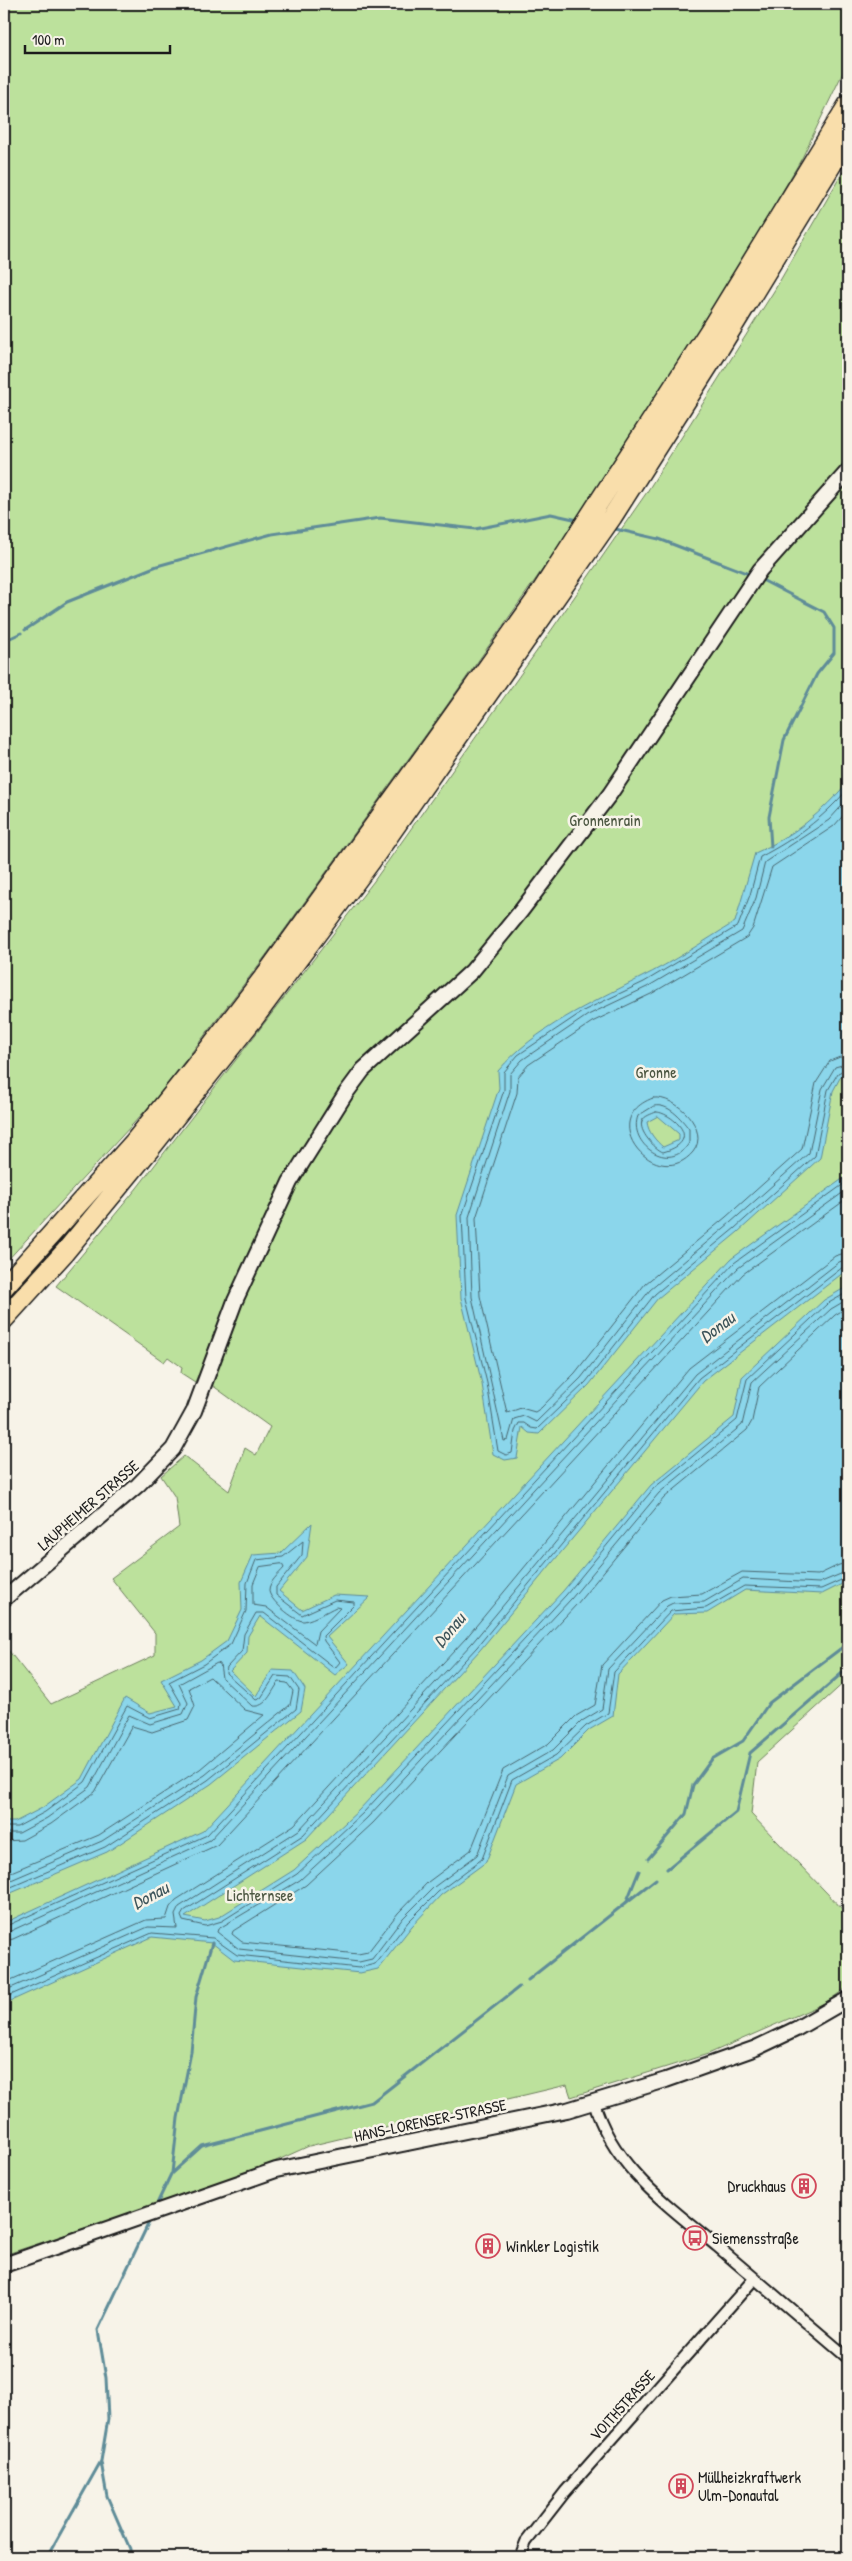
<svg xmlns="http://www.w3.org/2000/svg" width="852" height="2561" viewBox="0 0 852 2561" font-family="'Patrick Hand',sans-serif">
<rect width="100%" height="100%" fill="#f7f3e8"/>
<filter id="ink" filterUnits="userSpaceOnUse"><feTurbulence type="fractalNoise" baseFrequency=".02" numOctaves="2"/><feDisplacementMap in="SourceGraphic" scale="10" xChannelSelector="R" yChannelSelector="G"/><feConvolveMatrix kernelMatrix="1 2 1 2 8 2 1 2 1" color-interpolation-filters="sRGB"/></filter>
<g filter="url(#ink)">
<path fill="#bce19c" stroke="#6c7e5c" d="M 4,4 L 848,4 L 848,62 L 802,158 L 654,411 L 438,718 L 264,958 L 155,1100 L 4,1264 Z
M 848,163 L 848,1679 L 757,1762 L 751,1814 L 848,1915 L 848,1987 L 825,2003 L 708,2054 L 571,2097 L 567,2085 L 309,2146 L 245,2175 L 4,2255 L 4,1645 L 51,1704 L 155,1655 L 155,1633 L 111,1578 L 179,1527 L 175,1497 L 161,1476 L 184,1456 L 229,1491 L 245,1448 L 256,1455 L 270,1427 L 198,1375 L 195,1382 L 181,1373 L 182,1367 L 168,1357 L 164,1362 L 56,1286 L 137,1188 L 374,881 L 539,648 L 645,495 L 774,291 Z"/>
<path fill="#8bd6eb" stroke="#5f8c98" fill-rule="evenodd" d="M 848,782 L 848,1079 L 841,1076 L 833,1091 L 820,1158 L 738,1232 L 658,1298 L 589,1385 L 539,1434 L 529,1433 L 522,1427 L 517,1458 L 505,1460 L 493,1454 L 482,1384 L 461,1298 L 457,1215 L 499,1088 L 498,1071 C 536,1027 590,1004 640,978 C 673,962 704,941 735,922 L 755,853 C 793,837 822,812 848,782 ZM 658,1116 L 679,1134 L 679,1140 L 663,1147 C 656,1141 648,1132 647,1122 Z
M 848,1175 L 848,1269 L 703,1381 L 480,1650 L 306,1839 L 185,1917 L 205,1921 L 219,1917 L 294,1870 L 359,1810 L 563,1591 L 651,1485 L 734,1417 L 742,1377 L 824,1300 L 848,1286 L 848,1581 L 822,1594 L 745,1590 L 707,1613 L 674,1614 L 618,1674 L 613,1716 L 589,1730 L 560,1759 L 516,1784 L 486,1862 L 441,1895 L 412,1926 L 378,1969 L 360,1973 L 234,1960 L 212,1943 L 152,1937 L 4,2004 L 4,1923 L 203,1831 L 731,1259 Z
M 312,1523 L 307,1557 L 279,1591 L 302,1610 L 334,1595 L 370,1597 L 327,1637 L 349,1664 L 335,1675 L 260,1616 L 248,1636 L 247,1653 L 230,1671 L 256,1696 L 272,1670 L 293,1671 L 305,1689 L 301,1711 L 211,1784 L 107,1852 L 4,1896 L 4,1822 L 15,1822 L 42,1808 L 82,1779 L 125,1698 L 150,1713 L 177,1706 L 161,1680 L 201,1660 L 227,1641 L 242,1610 L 241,1582 L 253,1555 L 281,1553 Z"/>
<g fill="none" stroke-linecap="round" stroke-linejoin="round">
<path stroke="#48666f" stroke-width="1" d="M 848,789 C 821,820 796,838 760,857 L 750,895 L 738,926 L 644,982 L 585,1010 L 518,1055 L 504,1072 L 504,1090 L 462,1216 L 466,1298 L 487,1383 L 498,1451 L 506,1455 L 512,1453 L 515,1431 L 519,1423 L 524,1423 L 531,1428 L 537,1429 L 586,1382 L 655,1294 L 735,1228 L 815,1156 L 828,1090 L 838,1073 L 842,1071 L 848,1074
M 848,799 L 829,820 L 765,862 L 756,898 L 742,931 L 647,987 L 588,1015 L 522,1060 L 510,1074 L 510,1091 L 469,1217 L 472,1297 L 504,1441 L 508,1440 L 514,1419 L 524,1416 L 536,1422 L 581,1378 L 650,1290 L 730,1223 L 809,1153 L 822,1089 L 835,1067 L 842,1065 L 848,1067
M 848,810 L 834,826 L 772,867 L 753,928 L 747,937 L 651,994 L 592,1022 L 528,1065 L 518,1077 L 517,1093 L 476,1218 L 480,1296 L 507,1413 L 521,1408 L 535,1412 L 541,1408 L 575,1373 L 645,1284 L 726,1217 L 802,1149 L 816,1083 L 830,1061 L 840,1057 L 848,1058
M 653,1098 C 676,1095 711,1130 693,1152 C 658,1194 593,1120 653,1098 Z
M 654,1106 C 668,1103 681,1118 689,1129 L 689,1143 C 670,1175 627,1143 638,1116 Z
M 656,1112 C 668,1111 707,1140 663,1152 C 655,1149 638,1131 642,1121 C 644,1116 652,1114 656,1112 Z
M 848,1266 L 843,1267 L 699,1378 L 477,1647 L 303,1835 L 184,1911 L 181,1916 L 183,1921 L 205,1926 L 222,1921 L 297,1874 L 363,1813 L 566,1595 L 654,1488 L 737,1420 L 747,1379 L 827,1304 L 848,1292
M 848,1299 L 831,1309 L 752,1382 L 742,1425 L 659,1493 L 571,1599 L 367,1818 L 300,1880 L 218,1929 L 217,1932 L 239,1949 L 359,1962 L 372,1959 L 403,1918 L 434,1887 L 477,1855 L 508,1776 L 553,1750 L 582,1721 L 602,1709 L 608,1669 L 667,1606 L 673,1603 L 704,1602 L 743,1579 L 819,1583 L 848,1571
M 848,1307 L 835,1315 L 759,1387 L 752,1421 L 747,1430 L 664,1498 L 577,1604 L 373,1823 L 306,1885 L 233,1931 L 232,1934 L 242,1942 L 358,1954 L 368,1952 L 398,1913 L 428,1882 L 471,1850 L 503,1770 L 548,1744 L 576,1716 L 595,1705 L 602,1665 L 662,1600 L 671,1596 L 702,1594 L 742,1572 L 818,1575 L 839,1565 L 848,1563
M 282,1564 L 284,1568 C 279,1574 269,1582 269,1590 C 268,1599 295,1622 304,1621 C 315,1619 327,1611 336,1607 L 340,1608 L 318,1631 L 315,1644 L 266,1607 L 253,1605 L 253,1584 L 260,1567 Z
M 4,1827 L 17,1827 L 45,1812 L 85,1782 L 127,1706 L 150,1718 L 180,1709 L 181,1703 L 169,1682 L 204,1664 L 231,1644 L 246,1611 L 247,1583 L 256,1560 L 283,1557 L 303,1541 L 302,1555 L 276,1587 L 276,1595 L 302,1615 L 335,1600 L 354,1602 L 354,1605 L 323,1636 L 324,1641 L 340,1662 L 335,1668 L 264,1613 L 256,1613 L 244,1634 L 242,1651 L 227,1667 L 226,1673 L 256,1700 L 261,1698 L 275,1676 L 290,1677 L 299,1690 L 296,1709 L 208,1780 L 105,1847 L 4,1890
M 4,1833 L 19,1833 L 47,1818 L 90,1787 L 129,1715 L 150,1724 L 183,1714 L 188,1703 L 179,1684 L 217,1663 L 220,1664 L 222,1678 L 252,1706 C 267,1708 271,1692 279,1682 L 287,1683 L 293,1691 L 290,1705 L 205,1775 L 102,1841 L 4,1883
M 4,1841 L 22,1840 L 51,1824 L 95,1792 L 132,1726 L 152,1732 L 188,1720 L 195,1706 L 189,1688 L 210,1677 L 245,1710 L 264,1715 L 200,1769 L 99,1835 L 4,1875
M 4,1927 L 207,1835 L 734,1263 L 848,1181
M 4,1934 L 210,1840 L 738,1268 L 848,1189
M 4,1941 L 13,1939 L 217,1845 L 743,1274 L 848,1198
M 4,1983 L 146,1920 L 166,1919 L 170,1907 L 176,1900 L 294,1825 L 466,1638 L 689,1368 L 835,1256 L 848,1252
M 4,1991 L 148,1927 L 177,1928 L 175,1915 L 179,1907 L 299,1830 L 472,1643 L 695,1374 L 839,1262 L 848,1259
M 4,1998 L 152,1933 L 213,1938 L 237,1955 L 359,1968 L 375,1964 L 408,1922 L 438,1892 L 482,1859 L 512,1780 L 556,1755 L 586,1726 L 608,1713 L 614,1672 L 671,1611 L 706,1608 L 744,1586 L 821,1589 L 848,1577"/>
<path stroke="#5f8c98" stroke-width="3" d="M 611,528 L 659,539 L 752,575
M 760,579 L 824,612 L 834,628 L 834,653 L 817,674 L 784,740 L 769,817 L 771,847
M 25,630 L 67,602 L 157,566 L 272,534 L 380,518 L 475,529 L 551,514 L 578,520
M 4,641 L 21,633
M 648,1859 L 686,1814 L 693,1785 L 712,1759 L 743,1741 L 769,1703 L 848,1643
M 667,1869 L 736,1812 L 750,1753 L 848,1668
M 626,1903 L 639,1871
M 528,1980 L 656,1879
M 172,2173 L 178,2118 L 191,2052 L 196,1997 L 212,1943
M 155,2208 L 171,2174 L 202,2146 L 372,2102 L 519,1987
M 101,2462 L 107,2496 L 130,2549 L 130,2557
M 47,2557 L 101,2461 L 108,2419 L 106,2378 L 98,2330 L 151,2218"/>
<g stroke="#1c1c1c" stroke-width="14">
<path id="street" d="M 594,2102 C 612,2167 669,2206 718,2247 C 761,2284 805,2321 848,2358
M 520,2557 L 526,2542 L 565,2492 L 754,2279"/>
</g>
<g stroke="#1c1c1c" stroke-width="18">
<path id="secondary" d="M 4,1599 L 138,1485 L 173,1449 L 194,1411 L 235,1301 L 290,1182 L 346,1093 L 363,1070 L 472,971 L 521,911 L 610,794 L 760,570 L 848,471
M 4,2265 L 276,2170 L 567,2110 L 666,2080 L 756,2048 L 796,2029 L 848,1999"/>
</g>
<g stroke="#1c1c1c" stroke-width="22">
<path id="highway" d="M 4,1287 L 135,1141 L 208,1050 L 267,973 L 428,751 L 535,601 L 710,330 L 848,105
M 4,1319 L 64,1253 L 149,1150 L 254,1018 L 371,861 L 612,517 L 719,349 L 848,138"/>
</g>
<use href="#street" stroke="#f7f3e8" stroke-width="10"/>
<use href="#secondary" stroke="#f7f3e8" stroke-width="14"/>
<use href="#highway" stroke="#f9deab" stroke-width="19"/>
</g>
</g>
<defs>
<g id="building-ring" transform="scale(1.25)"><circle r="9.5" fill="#f7f3e8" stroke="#d1495b" stroke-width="1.5"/><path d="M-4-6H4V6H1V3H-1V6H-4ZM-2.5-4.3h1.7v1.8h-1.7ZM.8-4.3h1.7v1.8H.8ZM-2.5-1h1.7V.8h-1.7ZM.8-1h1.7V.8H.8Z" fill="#d1495b"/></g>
<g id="bus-ring" transform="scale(1.25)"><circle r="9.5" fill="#f7f3e8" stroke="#d1495b" stroke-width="1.5"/><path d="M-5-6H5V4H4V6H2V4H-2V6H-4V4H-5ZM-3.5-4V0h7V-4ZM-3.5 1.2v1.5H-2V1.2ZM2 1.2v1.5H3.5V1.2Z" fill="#d1495b"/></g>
</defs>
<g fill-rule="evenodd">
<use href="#building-ring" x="804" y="2186"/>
<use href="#bus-ring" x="695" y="2238"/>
<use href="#building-ring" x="488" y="2246"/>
<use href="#building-ring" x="681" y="2486"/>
</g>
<g text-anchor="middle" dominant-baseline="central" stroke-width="5" stroke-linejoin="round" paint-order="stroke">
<g font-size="16" fill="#4c5742" stroke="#f7f3e8">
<text x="605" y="820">Gronnenrain</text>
<text x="656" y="1072">Gronne</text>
<text x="260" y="1895">Lichternsee</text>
</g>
<g font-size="16" fill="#1c1c1c" stroke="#f7f3e8">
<text transform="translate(88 1505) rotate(-41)">LAUPHEIMER STRASSE</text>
<text transform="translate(430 2120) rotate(-12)">HANS-LORENSER-STRASSE</text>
<text transform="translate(622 2405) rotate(-48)">VOITHSTRASSE</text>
</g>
<g font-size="16" fill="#1c1c1c" stroke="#f7f3e8" text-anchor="start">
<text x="786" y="2186" text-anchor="end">Druckhaus</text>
<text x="712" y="2238">Siemensstraße</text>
<text x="506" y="2246">Winkler Logistik</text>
<text x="698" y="2477">Müllheizkraftwerk<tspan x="698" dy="18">Ulm-Donautal</tspan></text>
</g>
<g font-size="18" font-style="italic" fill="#3d545a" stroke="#f7f3e8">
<text transform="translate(717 1327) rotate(-37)">Donau</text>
<text transform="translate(449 1630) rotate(-50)">Donau</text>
<text transform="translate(150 1895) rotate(-28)">Donau</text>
</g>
</g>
<rect width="852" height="2561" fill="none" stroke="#f7f3e8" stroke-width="20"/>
<rect x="10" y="10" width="832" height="2541" fill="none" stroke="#1c1c1c" stroke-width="2" filter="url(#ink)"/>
<path d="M25 45v8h145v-8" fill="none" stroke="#1c1c1c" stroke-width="2.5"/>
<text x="32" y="45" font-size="15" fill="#1c1c1c" stroke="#f7f3e8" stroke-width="4" paint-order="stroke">100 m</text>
</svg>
